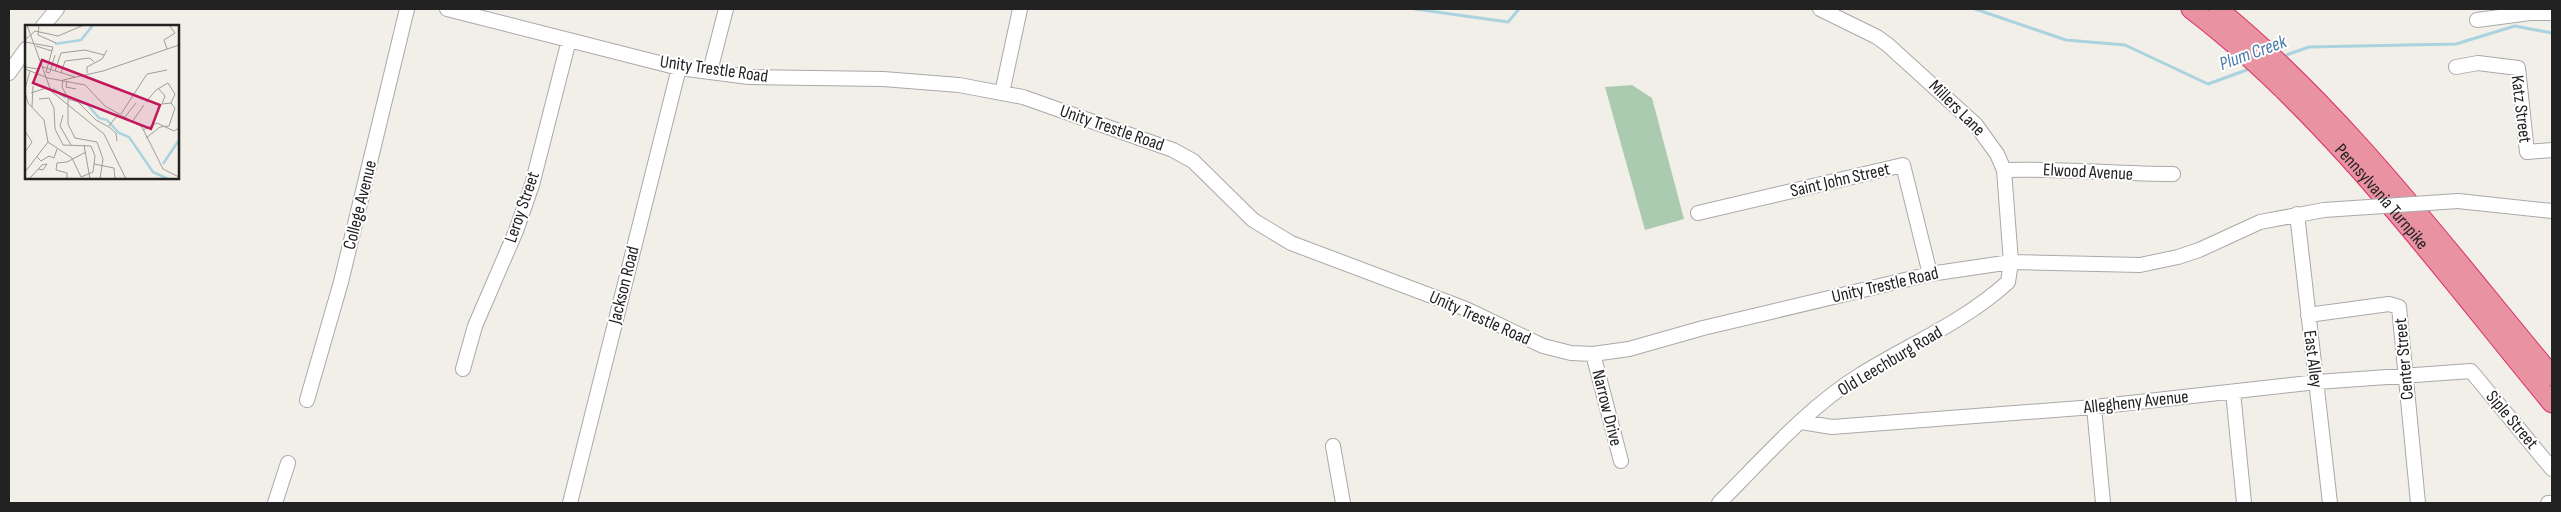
<svg xmlns="http://www.w3.org/2000/svg" width="2561" height="512" viewBox="0 0 2561 512" font-family="'Sofia Sans Condensed',sans-serif">
<rect width="100%" height="100%" fill="#f2efe9"/>
<path fill="#aacbaf" d="M 1632,85 L 1652,98 L 1684,219 L 1645,230 L 1605,87 Z"/>
<g fill="none" stroke-linecap="round" stroke-linejoin="round">
<path stroke="#aad3df" stroke-width="3" d="M 1415,9 L 1508,22 L 1519,9
M 1975,9 L 2066,40 L 2125,45 L 2208,84 L 2252,68
M 2281,57 L 2309,47 L 2456,44 L 2515,26 L 2552,33"/>
<g stroke="#a9a9a9" stroke-width="16">
<path id="minor" d="M 447,9 L 679,68 L 749,77 L 883,79 L 959,85 L 1023,97 L 1173,150 L 1193,161 L 1253,220 L 1291,243 L 1466,309 L 1543,346 L 1571,353 L 1593,354 L 1629,349 L 1703,328 L 1930,274 L 2011,262 L 2140,265 L 2178,257 L 2199,250 L 2260,222 L 2324,210
M 2477,20 L 2530,13 L 2552,13
M 43,26 L 57,9
M 2456,67 L 2478,63 L 2518,68 L 2527,152 L 2552,150
M 710,71 L 726,9
M 9,73 L 26,49
M 1002,93 L 1020,9
M 2004,170 C 2060,168 2116,174 2173,174
M 2458,201 L 2552,211
M 1698,213 L 1903,165 L 1930,274
M 2297,214 L 2330,503
M 2308,315 L 2389,304 L 2399,307 L 2418,503
M 1593,354 L 1621,461
M 463,369 L 475,326 L 516,231 L 532,185 L 569,40
M 2233,392 L 2244,503
M 307,400 L 341,282 L 407,9
M 2094,407 L 2103,503
M 1801,422 L 1832,427 L 2094,407 L 2317,382 L 2471,371 L 2552,469
M 1333,446 L 1343,503
M 275,503 L 288,463
M 570,503 L 679,68
M 1719,503 C 1763,459 1807,408 1860,375 C 1910,344 1964,322 2008,282 L 2011,262 L 2004,170 L 1997,154 L 1976,125 L 1888,45 L 1877,37 L 1820,9
M 2548,503 L 2552,503"/>
</g>
<g stroke="#dc2a67" stroke-width="21">
<g id="highway">
<path id="s1" d="M 2191,9 C 2330,115 2441,269 2552,403"/>
<path d="M 2218,9 C 2345,113 2447,250 2552,376"/>
</g>
</g>
<use href="#minor" stroke="#fff" stroke-width="14"/>
<use href="#highway" stroke="#e892a2" stroke-width="19"/>
<g stroke="#a9a9a9" stroke-width="16" stroke-linecap="butt">
<path id="minor-bridge" d="M 2324,210 L 2458,201"/>
</g>
<use href="#minor-bridge" stroke="#fff" stroke-width="14"/>
</g>
<g text-anchor="middle" dominant-baseline="central" stroke-width="4" stroke-linejoin="round" paint-order="stroke">
<g font-size="18" fill="#222" stroke="#fff">
<text transform="translate(714 69) rotate(8)">Unity Trestle Road</text>
<text transform="translate(1957 108) rotate(45)">Millers Lane</text>
<text transform="translate(2521 109) rotate(83)">Katz Street</text>
<text transform="translate(1112 128) rotate(19)">Unity Trestle Road</text>
<text transform="translate(2088 172) rotate(3)">Elwood Avenue</text>
<text transform="translate(1840 180) rotate(-13)">Saint John Street</text>
<text stroke="none"><textPath href="#s1" startOffset="268">Pennsylvania Turnpike</textPath></text>
<text transform="translate(360 205) rotate(-76)">College Avenue</text>
<text transform="translate(522 207) rotate(-71)">Leroy Street</text>
<text transform="translate(624 285) rotate(-76)">Jackson Road</text>
<text transform="translate(1885 285) rotate(-13)">Unity Trestle Road</text>
<text transform="translate(1480 318) rotate(24)">Unity Trestle Road</text>
<text transform="translate(2313 359) rotate(83)">East Alley</text>
<text transform="translate(2404 359) rotate(-95)">Center Street</text>
<text transform="translate(1890 361) rotate(-31)">Old Leechburg Road</text>
<text transform="translate(2136 402) rotate(-6)">Allegheny Avenue</text>
<text transform="translate(1607 408) rotate(76)">Narrow Drive</text>
<text transform="translate(2512 420) rotate(50)">Siple Street</text>
</g>
<g font-size="19" font-style="italic" fill="#4a7aab" stroke="#fff">
<text transform="translate(2253 53) rotate(-20)">Plum Creek</text>
</g>
</g>
<g transform="translate(25 25)">
<rect width="154" height="154" fill="#f2efe9"/>
<path fill="none" stroke="#aad3df" stroke-width="2.5" d="M 30,19 L 56,15 L 68,0M 28,64 L 41,73M 54,77 L 62,79 L 74,93 L 82,95 L 94,108 L 104,112 L 128,147 L 143,154M 138,139 L 154,115"/>
<path fill="none" stroke="#9f9d99" stroke-width="1" d="M 2,0 L 26,66 L 79,109 L 101,154M 14,0 L 13,10 L 31,18M 0,15 L 10,6 L 33,11 L 59,0M 0,17 L 28,22 L 21,47 L 25,48M 11,21 L 27,26M 142,24 L 139,15 L 150,8 L 144,0M 1,42 L 13,44 L 11,48M 18,42 L 50,52M 0,44 L 23,53 L 60,60 L 80,81 L 117,102 L 138,144 L 154,152M 30,46 L 36,28 L 60,25 L 79,30M 25,47 L 30,30M 36,48 L 40,36 L 65,33 L 69,37M 62,48 L 62,42 L 77,34 L 82,25M 42,57 L 41,62 L 51,64M 133,63 L 140,71 L 137,79 L 146,78 L 150,83M 0,64 L 5,46M 0,67 L 3,78 L 19,95 L 23,117 L 0,147M 6,68 L 21,63M 14,74 L 24,73 L 29,83M 43,74 L 53,77 L 71,95 L 84,102 L 91,108 L 92,116M 121,77 L 131,65 L 143,58 L 150,69 L 146,78M 7,82 L 8,61M 96,89 L 122,49 L 142,45M 38,90 L 35,101 L 46,120M 100,92 L 111,78M 107,97 L 119,80M 84,101 L 94,88M 118,105 L 132,98 L 149,106 L 154,103M 0,106 L 7,117 L 0,127M 121,113 L 135,102 L 144,101 L 150,83M 23,117 L 47,133 L 56,152 L 68,147 L 70,131 L 66,121 L 38,120 L 30,104 L 29,83M 59,120 L 65,154M 12,132 L 16,136 L 24,131 L 29,133 L 32,124M 69,139 L 89,143 L 90,154M 4,154 L 17,140 L 22,139 L 18,145 L 13,144M 42,154 L 42,148 L 31,145 L 32,138 L 42,137 L 61,127M 75,154 L 78,134 L 72,117 L 50,113 L 43,99 L 43,73 L 37,62 L 38,55 L 78,46 L 154,20"/>
<path fill="#c2185b" fill-opacity="0.15" stroke="#c2185b" stroke-width="2.5" d="M 17,35 L 135,80 L 126,104 L 8,58 Z"/>
<rect width="154" height="154" fill="none" stroke="#222" stroke-width="2.5"/>
</g>
<rect width="2561" height="512" fill="none" stroke="#222222" stroke-width="20"/>
</svg>
